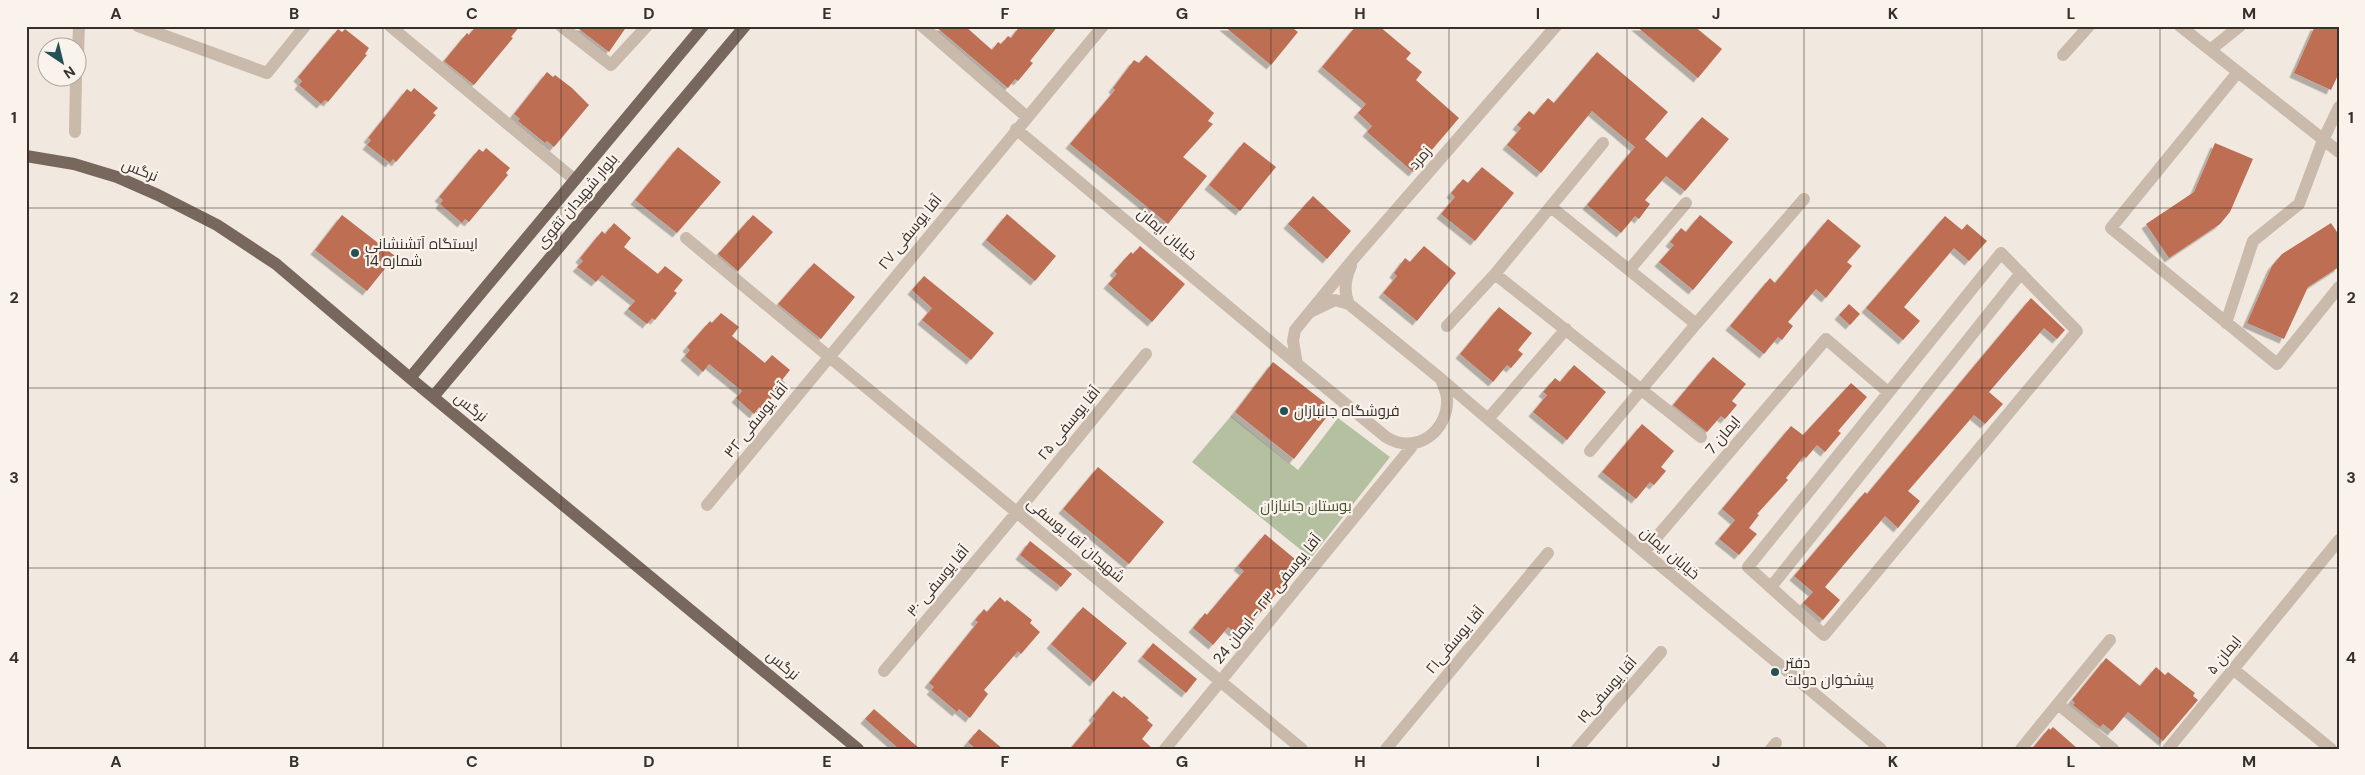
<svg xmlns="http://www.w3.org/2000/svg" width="2365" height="775" viewBox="0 0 2365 775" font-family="'DM Sans',Cairo,sans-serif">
<defs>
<filter id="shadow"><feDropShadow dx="-4.5" dy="4.5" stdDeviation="0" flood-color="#0004"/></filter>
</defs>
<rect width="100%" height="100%" fill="#f1e9e0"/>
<path fill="#b4c0a0" d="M 1231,416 L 1298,470 L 1338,418 L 1390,457 L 1311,558 L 1192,462 Z"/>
<path fill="#bd6e52" filter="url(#shadow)" d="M 476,26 L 520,26 L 511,37 L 513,38 L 474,85 L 444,61 L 467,33 L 469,35 Z
M 575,26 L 627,26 L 609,52 Z
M 935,26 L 965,26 L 992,50 L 998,42 L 1001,44 L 1008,36 L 1011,38 L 1020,26 L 1058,26 L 1030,61 L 1033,63 L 1018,81 L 1015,79 L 1008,88 Z
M 1224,26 L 1290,26 L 1298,32 L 1271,65 Z
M 1356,26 L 1379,26 L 1411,53 L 1406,59 L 1422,72 L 1416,80 L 1459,118 L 1413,172 L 1367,132 L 1372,126 L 1358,113 L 1366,104 L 1322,67 Z
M 1636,26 L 1694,26 L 1722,49 L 1698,78 Z
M 2315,26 L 2339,26 L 2339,73 L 2331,90 L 2294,73 Z
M 338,29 L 342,32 L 345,29 L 369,48 L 365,54 L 367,55 L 328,102 L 325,100 L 321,104 L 299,85 L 302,81 L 298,77 Z
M 1597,52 L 1668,112 L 1645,139 L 1667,158 L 1702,117 L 1729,139 L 1685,191 L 1666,176 L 1645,200 L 1650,204 L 1639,219 L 1635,216 L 1621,233 L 1587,205 L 1635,147 L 1592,111 L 1541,173 L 1507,145 L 1521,128 L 1517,125 L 1529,111 L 1534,115 L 1548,98 L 1554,103 Z
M 1146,55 L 1214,113 L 1208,121 L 1213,124 L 1183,157 L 1207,176 L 1168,224 L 1070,144 L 1115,90 L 1113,88 L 1134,60 L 1139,63 Z
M 547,72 L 553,77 L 555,75 L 572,88 L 589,105 L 554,147 L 547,141 L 545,143 L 518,121 L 520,119 L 514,114 Z
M 414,88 L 438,108 L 433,113 L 436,115 L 396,162 L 393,159 L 390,163 L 367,145 L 371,140 L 368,138 L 407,89 L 411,92 Z
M 1244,142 L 1276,167 L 1240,211 L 1209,185 Z
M 2215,143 L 2253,159 L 2230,212 L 2220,224 L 2169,258 L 2146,224 L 2194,192 Z
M 678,147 L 721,182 L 677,233 L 635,200 Z
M 486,148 L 510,168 L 506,173 L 508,175 L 469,222 L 465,219 L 462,223 L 440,204 L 443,200 L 439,197 L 479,149 L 483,152 Z
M 1482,167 L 1514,193 L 1475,241 L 1441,214 L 1455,197 L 1451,193 L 1463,179 L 1468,183 Z
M 1313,196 L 1351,231 L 1327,259 L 1288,224 Z
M 1007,214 L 1056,256 L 1035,281 L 986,240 Z
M 342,215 L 395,256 L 367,291 L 315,250 Z
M 753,215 L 773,232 L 738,271 L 718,254 Z
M 1700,215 L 1733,242 L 1693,290 L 1659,262 L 1674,245 L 1670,242 L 1681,228 L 1686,232 Z
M 1945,216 L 1962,230 L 1967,224 L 1987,241 L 1969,261 L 1954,248 L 1904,307 L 1920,321 L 1903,340 L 1866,308 Z
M 1828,219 L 1861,246 L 1847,262 L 1852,266 L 1826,298 L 1816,289 L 1788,322 L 1793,326 L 1782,340 L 1778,337 L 1764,354 L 1730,326 L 1770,278 L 1775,283 Z
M 614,223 L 631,238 L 624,247 L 658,274 L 665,266 L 683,280 L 674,291 L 677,293 L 655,320 L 652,318 L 647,324 L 628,309 L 635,301 L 602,275 L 596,282 L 577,267 L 583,261 L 580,258 L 602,231 L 605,234 Z
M 2331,223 L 2339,235 L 2339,267 L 2308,287 L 2284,339 L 2247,323 L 2272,266 L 2282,254 Z
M 1140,246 L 1185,284 L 1152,322 L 1108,284 L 1117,274 L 1114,271 L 1131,252 L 1133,254 Z
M 1424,246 L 1456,273 L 1417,321 L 1383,293 L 1397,276 L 1394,273 L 1405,258 L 1410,262 Z
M 814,263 L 855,297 L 821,339 L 778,304 Z
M 924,276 L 994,333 L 971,360 L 922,320 L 932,308 L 912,290 Z
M 2031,298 L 2065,330 L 2057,339 L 2044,328 L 1989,392 L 2003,404 L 1985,424 L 1974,415 L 1908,491 L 1920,501 L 1898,528 L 1885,516 L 1825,587 L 1840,600 L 1823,620 L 1803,603 L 1813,592 L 1794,576 L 1865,492 L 1867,494 Z
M 1849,304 L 1860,314 L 1850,325 L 1839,315 Z
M 1499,307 L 1532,333 L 1518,350 L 1523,354 L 1511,368 L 1507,365 L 1493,382 L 1460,354 Z
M 721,313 L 739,327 L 732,336 L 765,363 L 772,355 L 790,370 L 782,380 L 785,383 L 762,409 L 759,407 L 754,414 L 736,398 L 742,391 L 709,364 L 703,372 L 685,356 L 690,350 L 687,347 L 710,321 L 712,323 Z
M 1713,357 L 1746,384 L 1732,401 L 1737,405 L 1725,419 L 1721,416 L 1707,432 L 1673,405 Z
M 1273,362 L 1333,409 L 1294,459 L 1235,412 Z
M 1574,365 L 1606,392 L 1567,440 L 1533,412 L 1547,395 L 1543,392 L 1555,378 L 1560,382 Z
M 1851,383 L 1867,397 L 1838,431 L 1841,433 L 1825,452 L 1817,445 L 1806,458 L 1804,456 L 1786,478 L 1788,480 L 1757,514 L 1759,515 L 1749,528 L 1757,534 L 1739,555 L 1719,539 L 1735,520 L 1722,509 L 1791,426 L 1803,435 Z
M 1642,424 L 1674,451 L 1661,467 L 1666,471 L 1654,485 L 1650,482 L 1636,499 L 1602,472 Z
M 1098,467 L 1164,522 L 1129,564 L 1063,509 Z
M 1265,534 L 1301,564 L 1240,637 L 1228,627 L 1213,645 L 1193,628 L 1205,613 L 1207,615 L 1244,571 L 1238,566 Z
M 1030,541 L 1072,574 L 1061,587 L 1020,555 Z
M 1000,597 L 1005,602 L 1007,600 L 1032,620 L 1030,623 L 1040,632 L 1021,654 L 1018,651 L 984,690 L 988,694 L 970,718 L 959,709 L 957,712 L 931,690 L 934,687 L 929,683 L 978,622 L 975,620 L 984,609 L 987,612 Z
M 1083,607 L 1127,643 L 1094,682 L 1051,644 Z
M 1153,643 L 1197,679 L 1186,693 L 1142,657 Z
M 2106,658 L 2140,686 L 2156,667 L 2165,675 L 2168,672 L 2195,693 L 2193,696 L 2198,700 L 2163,741 L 2128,712 L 2112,731 L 2103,724 L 2100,727 L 2073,705 L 2075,703 L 2072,700 Z
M 1113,691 L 1122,698 L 1124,696 L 1149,718 L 1147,720 L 1153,725 L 1142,739 L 1153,749 L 1070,749 L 1095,719 L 1093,716 Z
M 874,709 L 920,749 L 899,749 L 865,719 Z
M 2053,727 L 2078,749 L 2032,749 L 2049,728 L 2050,730 Z
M 979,729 L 1003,749 L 976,749 L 968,742 Z"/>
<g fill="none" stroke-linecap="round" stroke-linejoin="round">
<path stroke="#c9baac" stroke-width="12" d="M 138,26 L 267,73 L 305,26
M 390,26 L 575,180
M 561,26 L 611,65 L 647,26
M 922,26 L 1027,117
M 2180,26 L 2339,152
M 2210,50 L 2240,26
M 78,53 L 79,26
M 2063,55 L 2089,26
M 2238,72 L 2111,228 L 2277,364 L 2339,287
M 1016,129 L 1297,364
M 75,132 L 76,78
M 1551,207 L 1696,324 L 1590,451
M 686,238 L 1302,749
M 2001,253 L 2077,331 L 1824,635 L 1748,567 Z
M 1629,270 L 1686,203
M 1495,274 L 1701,437
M 1349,304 C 1343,291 1345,279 1351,266
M 1310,312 L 1335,300 L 1349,304 L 1441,379 C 1443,385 1446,391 1447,398 C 1449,431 1416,456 1386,437 L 1297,364 L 1293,341 L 1295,330 L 1355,257 L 1556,26
M 2226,323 L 2253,241 L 2299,204 L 2323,140 L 2339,107
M 1696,324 L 1804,199
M 1447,326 L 1495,274 L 1603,143
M 1441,379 L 1644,552 L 1881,749
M 1488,419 L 1566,329
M 707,505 L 1103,26
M 1644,552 L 1826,339 L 1888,392
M 1771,587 L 2021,273
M 2233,669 L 2331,749
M 884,671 L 1017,512 L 1146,354
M 2058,704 L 2113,749
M 1165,749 L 1414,444
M 1386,749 L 1548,553
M 1577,749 L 1661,652
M 1771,749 L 1776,743
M 2021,749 L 2110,640
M 2168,749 L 2339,540"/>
<path stroke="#78675d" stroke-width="12" d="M 26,156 L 74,164 L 117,177 L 158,195 L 217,225 L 276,264 L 410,378 L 858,749
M 410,378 L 703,26
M 433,397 L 745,26"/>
</g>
<path fill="none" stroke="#372f2a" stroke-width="1" stroke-opacity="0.55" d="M 205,26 L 205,749M 383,26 L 383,749M 561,26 L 561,749M 738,26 L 738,749M 916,26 L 916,749M 1094,26 L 1094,749M 1271,26 L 1271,749M 1449,26 L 1449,749M 1627,26 L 1627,749M 1804,26 L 1804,749M 1982,26 L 1982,749M 2160,26 L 2160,749M 26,208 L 2339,208M 26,388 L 2339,388M 26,568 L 2339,568"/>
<g fill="#235156" stroke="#f9f3ec" stroke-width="2">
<circle cx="355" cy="253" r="5"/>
<circle cx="1284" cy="411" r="5"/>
<circle cx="1775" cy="672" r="5"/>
</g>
<g text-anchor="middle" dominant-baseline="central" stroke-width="4.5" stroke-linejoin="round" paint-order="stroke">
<g font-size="15" fill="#372f2a" stroke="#f9f3ec">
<text transform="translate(1420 158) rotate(-49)">زمرد</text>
<text transform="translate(140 170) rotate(22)">نرگس</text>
<text transform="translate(577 201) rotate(-50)">بلوار شهیدان تقوی</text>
<text transform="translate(910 232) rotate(-51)">آقا یوسفی ۲۷</text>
<text transform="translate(1167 234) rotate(40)">خیابان ایمان</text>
<text transform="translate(471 407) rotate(39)">نرگس</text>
<text transform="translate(756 420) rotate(-51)">آقا یوسفی ۳۲</text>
<text transform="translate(1069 423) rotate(-51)">آقا یوسفی ۲۵</text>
<text transform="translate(1723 435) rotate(-50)">ایمان 7</text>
<text transform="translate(1076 540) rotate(40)">شهیدان آقا یوسفی</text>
<text transform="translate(1670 553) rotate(40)">خیابان ایمان</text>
<text transform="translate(938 581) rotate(-50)">آقا یوسفی ۳۰</text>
<text transform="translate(1267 599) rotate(-51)">آقا یوسفی ۲۳ - ایمان 24</text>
<text transform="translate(1455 640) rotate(-50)">آقا یوسفی۲۱</text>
<text transform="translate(2224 655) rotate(-51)">ایمان ۵</text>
<text transform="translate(783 665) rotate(40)">نرگس</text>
<text transform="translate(1607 690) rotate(-49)">آقا یوسفی۱۹</text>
</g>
<g font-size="15" fill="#372f2a" stroke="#f9f3ec" text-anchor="start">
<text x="365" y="244">ایستگاه آتشنشانی<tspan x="365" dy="17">شماره 14</tspan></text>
<text x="1294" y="411">فروشگاه جانبازان</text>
<text x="1785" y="663">دفتر<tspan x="1785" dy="17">پیشخوان دولت</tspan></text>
</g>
<g font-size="15" fill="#465430" stroke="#f9f3ec">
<text x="1306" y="506">بوستان جانبازان</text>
</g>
</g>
<rect width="2365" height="775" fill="none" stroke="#f9f3ec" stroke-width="55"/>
<g transform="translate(62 62) rotate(145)"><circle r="24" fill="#f9f3ec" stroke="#aba59e"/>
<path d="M0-4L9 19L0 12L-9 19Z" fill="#235156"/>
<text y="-8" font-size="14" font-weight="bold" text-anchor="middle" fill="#372f2a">N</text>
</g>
<rect x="28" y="28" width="2310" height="720" fill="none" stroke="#372f2a" stroke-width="2"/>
<g font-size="16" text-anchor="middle" font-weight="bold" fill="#372f2a">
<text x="116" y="19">A</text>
<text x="294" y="19">B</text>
<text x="472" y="19">C</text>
<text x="649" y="19">D</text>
<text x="827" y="19">E</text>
<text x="1005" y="19">F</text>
<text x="1182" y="19">G</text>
<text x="1360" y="19">H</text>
<text x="1538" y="19">I</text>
<text x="1716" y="19">J</text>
<text x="1893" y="19">K</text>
<text x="2071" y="19">L</text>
<text x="2249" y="19">M</text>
<text x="14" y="123">1</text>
<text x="2351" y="123">1</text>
<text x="14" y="303">2</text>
<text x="2351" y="303">2</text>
<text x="14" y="483">3</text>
<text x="2351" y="483">3</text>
<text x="14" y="663">4</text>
<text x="2351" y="663">4</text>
<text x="116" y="767">A</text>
<text x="294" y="767">B</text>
<text x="472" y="767">C</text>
<text x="649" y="767">D</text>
<text x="827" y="767">E</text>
<text x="1005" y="767">F</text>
<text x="1182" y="767">G</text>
<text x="1360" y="767">H</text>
<text x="1538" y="767">I</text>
<text x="1716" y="767">J</text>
<text x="1893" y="767">K</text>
<text x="2071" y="767">L</text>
<text x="2249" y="767">M</text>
</g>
</svg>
